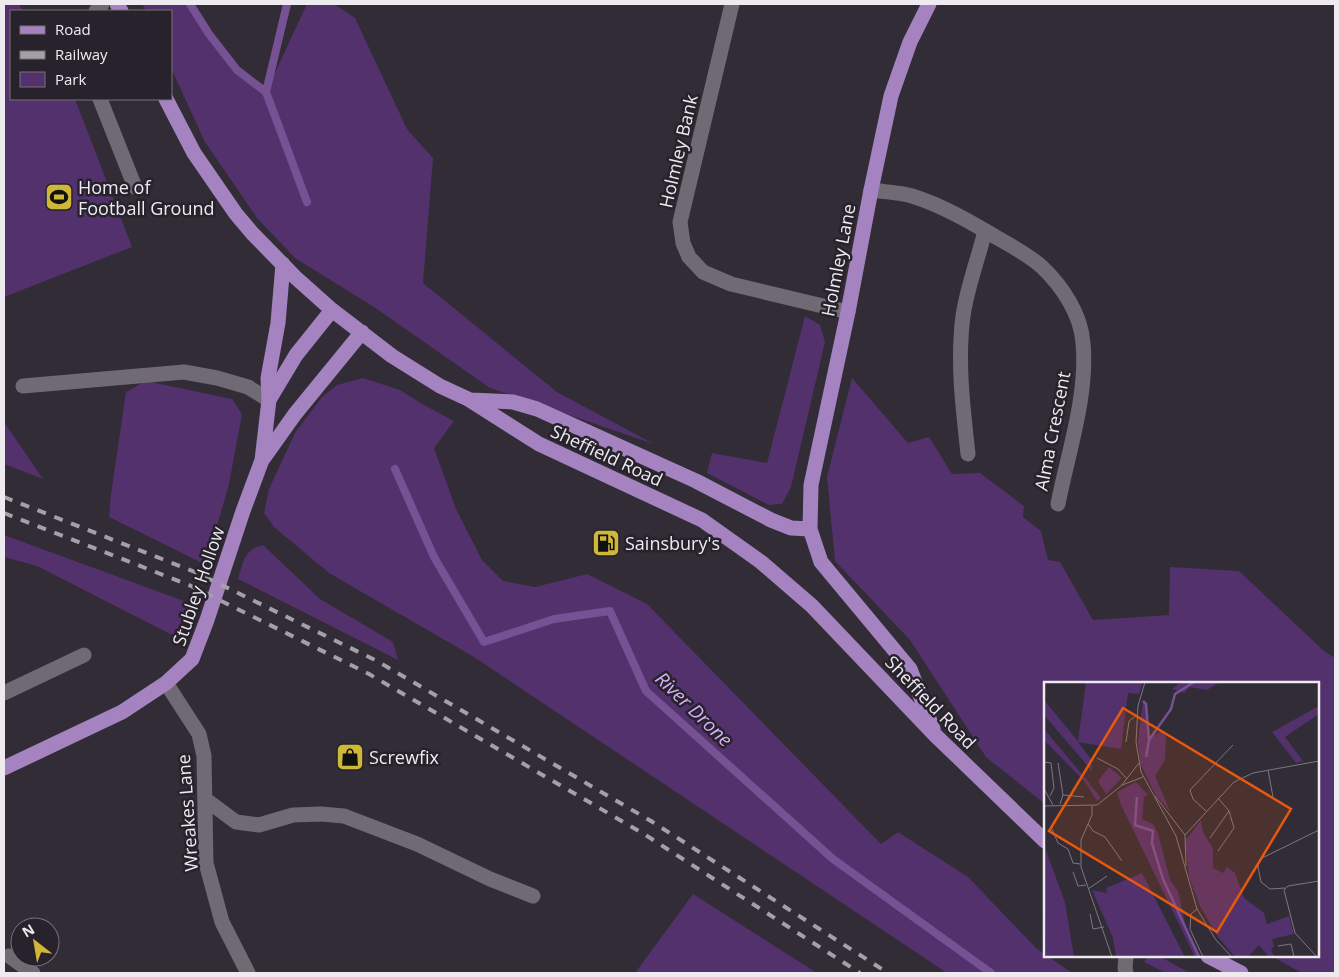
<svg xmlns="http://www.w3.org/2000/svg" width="1339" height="977" viewBox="0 0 1339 977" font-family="'Open Sans',sans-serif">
<rect width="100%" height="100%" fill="#312c35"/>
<path fill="#53316c" d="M 4,4 L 19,4 L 23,11 L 11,11 L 11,99 L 75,99 L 132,247 L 4,297 Z
M 142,4 L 193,4 L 237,70 L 266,92 L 307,4 L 334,4 L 355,18 L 407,129 L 433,158 L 423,283 L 557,392 L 654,444 L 490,388 L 374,307 L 295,258 L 257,218 L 205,142 L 171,68 L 171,11 L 146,11 Z
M 805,316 L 820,325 L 825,342 L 791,487 L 782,504 L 769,505 L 707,473 L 712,453 L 767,463 Z
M 363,378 L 400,390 L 424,405 L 454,421 L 434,448 L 456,509 L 482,560 L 503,581 L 535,587 L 587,574 L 647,604 L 881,844 L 898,832 L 968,877 L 1036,948 L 1072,973 L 947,973 L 474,657 L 329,573 L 274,527 L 264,513 L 269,489 L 295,433 L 322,397 L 337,385 Z
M 852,378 L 908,443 L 929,437 L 952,474 L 980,473 L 1024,506 L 1023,517 L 1041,531 L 1048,560 L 1060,562 L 1093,620 L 1169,615 L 1170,567 L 1239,571 L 1324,651 L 1335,658 L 1335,973 L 1302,973 L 1271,956 L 1318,956 L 1318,683 L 1045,683 L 1045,804 L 986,757 L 910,640 L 835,561 L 827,477 Z
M 146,381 L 232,399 L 242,414 L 229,484 L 206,565 L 109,517 L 111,494 L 126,392 Z
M 4,422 L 43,479 L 4,464 Z
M 4,535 L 192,604 L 176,637 L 37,566 L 4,557 Z
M 263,545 L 320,599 L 393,642 L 398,660 L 238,579 C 243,563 244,549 263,545 Z
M 693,894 L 817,973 L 635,973 Z
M 1149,956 L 1159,956 L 1190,973 L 1166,973 L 1144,962 Z"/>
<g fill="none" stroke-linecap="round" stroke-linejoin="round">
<path stroke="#765193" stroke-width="8" d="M 190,4 L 209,34 L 237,70 L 266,92 L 307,202
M 266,92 L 287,4
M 395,469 L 434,557 L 484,642 L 554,619 L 610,611 L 646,691 L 833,859 L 991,973"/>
<path stroke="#6f6a74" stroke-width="15" d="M 732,4 L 680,222 L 683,243 L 689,257 L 703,272 L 731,284 L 848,312
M 96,11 L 102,4
M 100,99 L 135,187
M 871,190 C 884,192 899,192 912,196 C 944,206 972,223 1001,240 C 1015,248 1030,256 1042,267 C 1062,286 1081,314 1083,343 C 1088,395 1068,453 1058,504
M 23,386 L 184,372 L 217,378 L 248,387 L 269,400
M 968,454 C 963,408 957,362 963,316 C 967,288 978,259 985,231
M 166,683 L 199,734 L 204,756 L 206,863 L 222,922 L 248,973
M 4,693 L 84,655
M 205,799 L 236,822 L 259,825 L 293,815 L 321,814 L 344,816 L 417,844 L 490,879 L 533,896
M 9,956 L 33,973
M 1126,973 L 1125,968 L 1126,956"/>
<path stroke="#a483c0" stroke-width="15" d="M 117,4 L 121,11
M 929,4 L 910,42 L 891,96 L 871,190 L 848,312 L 811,485 L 810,529 L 821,562 L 910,669 L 933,729
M 166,99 L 194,153 L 236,214 L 252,233 L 295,277 L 332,310 L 392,356 L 440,386 L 468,399 L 539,444 L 702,520 L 761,562 L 812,606 L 935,735 L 1045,841
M 269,400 L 296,355 L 332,310
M 471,400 L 513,402 L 537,409 L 696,481 L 771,520 L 791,528 L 810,529
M 263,459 L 295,414 L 362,332
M 4,768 L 122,712 L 166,683 L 192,659 L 207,620 L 243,511 L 262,460 L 269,400 L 268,378 L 278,323 L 283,264
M 1208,956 L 1241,973"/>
<path stroke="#a4a0a7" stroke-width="4" stroke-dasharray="9 9" stroke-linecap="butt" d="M 4,497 L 195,572 L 377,661 L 651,821 L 888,973
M 4,513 L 189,585 L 369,674 L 644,834 L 860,973"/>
</g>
<defs>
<g id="stadium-square" transform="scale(1.4375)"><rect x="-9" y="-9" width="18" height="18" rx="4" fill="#cfb837" stroke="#27222b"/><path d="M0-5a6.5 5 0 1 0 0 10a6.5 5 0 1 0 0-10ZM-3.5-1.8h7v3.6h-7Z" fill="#111"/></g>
<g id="fuel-square" transform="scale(1.4375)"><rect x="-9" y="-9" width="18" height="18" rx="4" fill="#cfb837" stroke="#27222b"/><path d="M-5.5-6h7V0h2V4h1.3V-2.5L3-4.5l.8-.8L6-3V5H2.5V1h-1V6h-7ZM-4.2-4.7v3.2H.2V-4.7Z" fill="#111"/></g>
<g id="shop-square" transform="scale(1.4375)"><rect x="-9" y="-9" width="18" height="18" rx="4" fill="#cfb837" stroke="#27222b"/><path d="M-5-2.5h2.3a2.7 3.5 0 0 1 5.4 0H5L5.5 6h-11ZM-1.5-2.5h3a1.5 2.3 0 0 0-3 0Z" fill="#111"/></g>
</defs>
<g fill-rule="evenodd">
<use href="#stadium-square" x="59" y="197"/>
<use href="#fuel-square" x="606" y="543"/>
<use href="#shop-square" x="350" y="757"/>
</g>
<g text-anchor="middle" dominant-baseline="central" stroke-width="5" stroke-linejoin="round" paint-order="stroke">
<g font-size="18" fill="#edeaf0" stroke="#27222b">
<text transform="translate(678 151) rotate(-77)">Holmley Bank</text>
<text transform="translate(838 260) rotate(-79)">Holmley Lane</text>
<text transform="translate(1052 431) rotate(-79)">Alma Crescent</text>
<text transform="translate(607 455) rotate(25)">Sheffield Road</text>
<text transform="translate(198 586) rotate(-71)">Stubley Hollow</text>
<text transform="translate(931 702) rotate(46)">Sheffield Road</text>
<text transform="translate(187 813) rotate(-94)">Wreakes Lane</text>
</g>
<g font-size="18" fill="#edeaf0" stroke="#27222b" text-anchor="start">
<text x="78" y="187">Home of<tspan x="78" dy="21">Football Ground</tspan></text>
<text x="625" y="543">Sainsbury's</text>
<text x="369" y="757">Screwfix</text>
</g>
<g font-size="19" font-style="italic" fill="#d6aef8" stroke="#27222b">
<text transform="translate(694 709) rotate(44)">River Drone</text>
</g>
</g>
<g transform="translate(1044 682)">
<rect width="275" height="275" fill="#312c35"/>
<path d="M 42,0 L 99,0 L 95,12 L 84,11 L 77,67 L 34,60 L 47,77 L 48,89 L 0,33 L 0,18 L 34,59 ZM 137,0 L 176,0 L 163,8 L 146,5 L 140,11 L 128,7 ZM 99,19 L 102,22 L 105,57 L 119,48 L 122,55 L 121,78 L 111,94 L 127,131 L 111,112 L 96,81 L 94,59 ZM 275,24 L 275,32 L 241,55 L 259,79 L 252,81 L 228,50 ZM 0,47 L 42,97 L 57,116 L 53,119 L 41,100 L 0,58 ZM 65,85 L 78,96 L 62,112 L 54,99 ZM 92,100 L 104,113 L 100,115 L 98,137 L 109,142 L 114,151 L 126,198 L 134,209 L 142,245 L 157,275 L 151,275 L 77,123 L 73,110 ZM 157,138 L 159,150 L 169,167 L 169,186 L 179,191 L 183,185 L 191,191 L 200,216 L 220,231 L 223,242 L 245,234 L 250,252 L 228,257 L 230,264 L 227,268 L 231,275 L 225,275 L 215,263 L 204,275 L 191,275 L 174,255 L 156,224 L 145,195 L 141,159 ZM 0,163 L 21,220 L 30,275 L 2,275 ZM 98,191 L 141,275 L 72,275 L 69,256 L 48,208 L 63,211 L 62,206 Z" fill="#53316c"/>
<path fill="none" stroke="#765193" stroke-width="2.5" d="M 99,19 L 102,22 L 105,58 L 102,75M 105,58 L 127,27 L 131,12 L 150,0M 93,115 L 91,143 L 109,149 L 108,161 L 119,197 L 155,275"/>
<path fill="none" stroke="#7c7880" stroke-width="1" d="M 101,0 L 94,24 L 92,60 L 97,90 L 132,154 L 153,227 L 172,258 L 188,275M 82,60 L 85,39 L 93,33M 53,76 L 74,87 L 83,97M 0,80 L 7,81 L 10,106 L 6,114M 14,81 L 19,113 L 16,122M 224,88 L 229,115M 78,103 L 99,95M 0,107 L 9,123M 19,113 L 40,115M 111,114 L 141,153M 0,124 L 53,123 L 77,104 L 95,81M 48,124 L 48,133 L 37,158 L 37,185 L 68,275M 162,129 L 149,117 L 146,108 L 189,63M 44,142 L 49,149 L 61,155 L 78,179M 8,147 L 14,161 L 24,167 L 29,181 L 36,182M 166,156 L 185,129M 174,169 L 190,146 L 185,129 L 174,116M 142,184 L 141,153 L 190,100 L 209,91 L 275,79M 29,190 L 34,204 L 42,203M 241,206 L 226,207 L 217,200 L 214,185 L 216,177 L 275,148M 44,207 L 63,194M 153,227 L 147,232 L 146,247 L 159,275M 46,232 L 49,247 L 60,245M 0,258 L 0,275M 234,264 L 247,262 L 250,275M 273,275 L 251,251 L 240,208 L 244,204 L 275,199"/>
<path fill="#e8590c" fill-opacity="0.15" stroke="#e8590c" stroke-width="2.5" d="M 79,26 L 247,127 L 173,250 L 5,149 Z"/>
<rect width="275" height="275" fill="none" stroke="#edeaf0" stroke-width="2.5"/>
</g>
<rect width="1339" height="977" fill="none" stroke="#edeaf0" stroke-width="10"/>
<rect x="10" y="10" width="162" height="90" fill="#27222b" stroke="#76727a"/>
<rect x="20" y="26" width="25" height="8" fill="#a483c0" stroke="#76727a"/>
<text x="55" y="35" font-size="15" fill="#edeaf0">Road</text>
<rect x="20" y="51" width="25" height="8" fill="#a4a0a7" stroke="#76727a"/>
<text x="55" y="60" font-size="15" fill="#edeaf0">Railway</text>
<rect x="20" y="72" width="25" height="15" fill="#53316c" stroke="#76727a"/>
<text x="55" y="85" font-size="15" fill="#edeaf0">Park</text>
<g transform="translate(35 942) rotate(329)"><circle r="24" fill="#27222b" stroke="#76727a"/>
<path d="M0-4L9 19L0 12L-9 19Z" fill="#cfb837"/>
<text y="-8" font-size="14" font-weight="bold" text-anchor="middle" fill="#edeaf0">N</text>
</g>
</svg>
